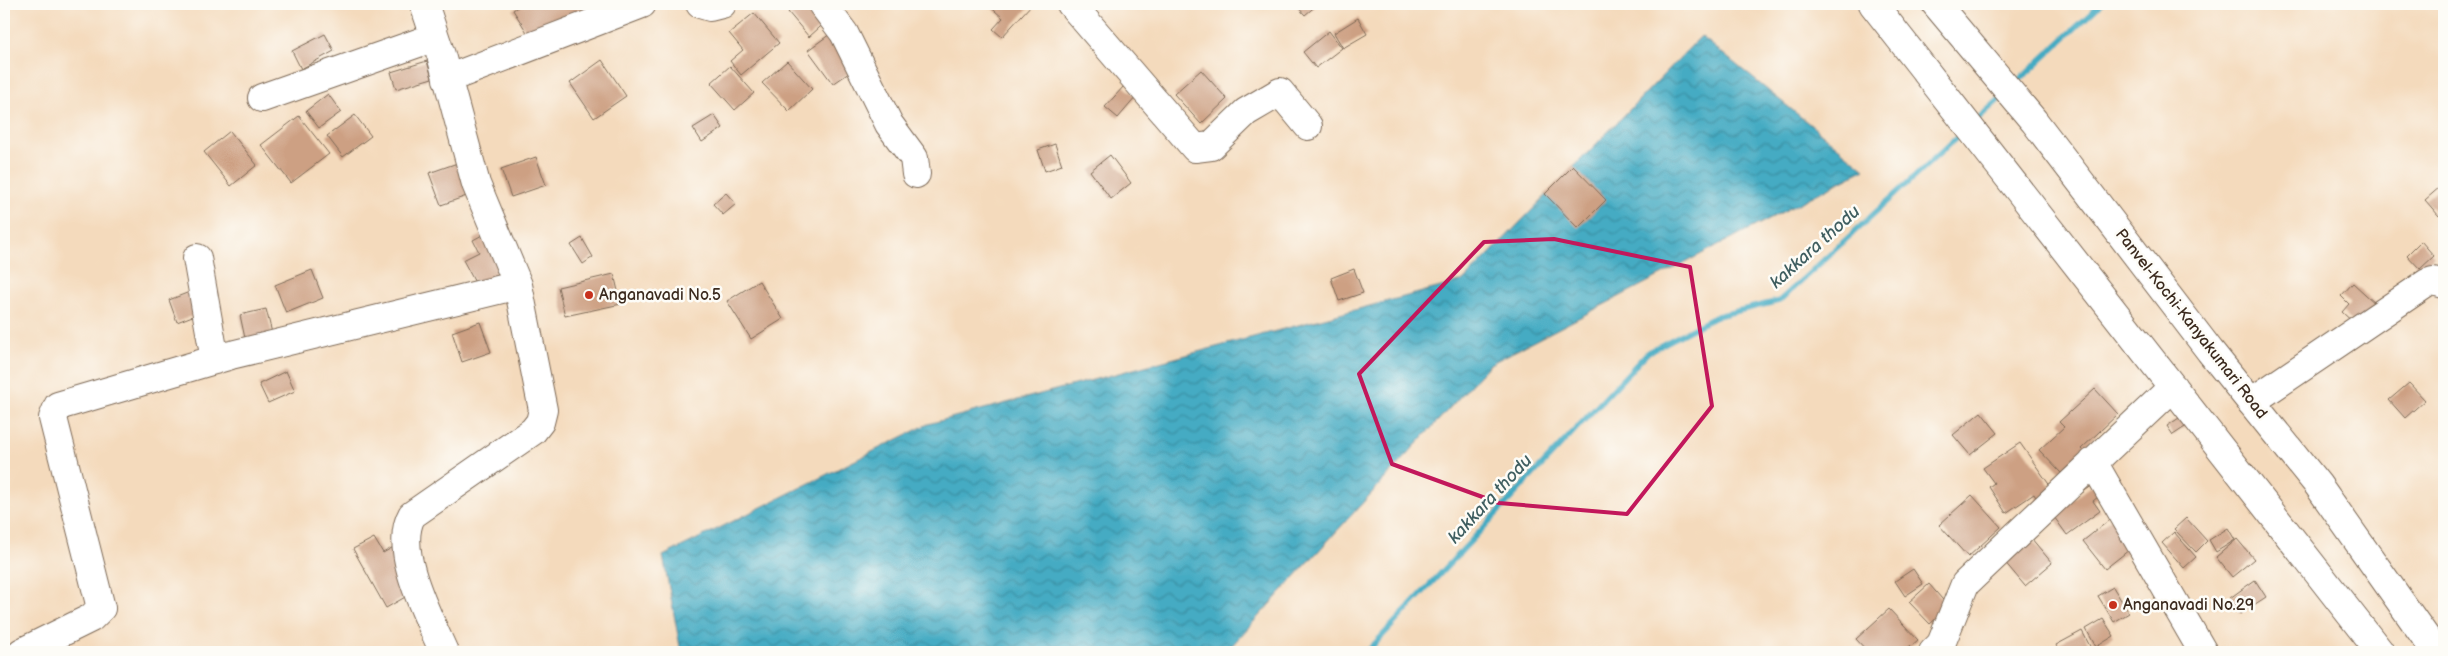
<svg xmlns="http://www.w3.org/2000/svg" width="2448" height="656" viewBox="0 0 2448 656" font-family="'Balsamiq Sans',sans-serif">
<defs>
<pattern id="water-waves" width="16" height="10" patternUnits="userSpaceOnUse" patternTransform="scale(1.25)"><rect width="16" height="10" fill="#44abc3"/><path d="M0 5q4-4 8 0t8 0" fill="none" stroke="#3a8b9e"/></pattern>
</defs>
<rect width="100%" height="100%" fill="#fdfcf7"/>
<filter id="ink" filterUnits="userSpaceOnUse"><feTurbulence type="fractalNoise" baseFrequency=".02" numOctaves="2"/><feDisplacementMap in="SourceGraphic" scale="10" xChannelSelector="R" yChannelSelector="G"/><feConvolveMatrix kernelMatrix="1 2 1 2 8 2 1 2 1" color-interpolation-filters="sRGB"/></filter>
<filter id="wash" filterUnits="userSpaceOnUse"><feTurbulence type="fractalNoise" baseFrequency=".0096" numOctaves="4" result="noise"/><feDisplacementMap in="SourceGraphic" scale="20" xChannelSelector="R" yChannelSelector="G"/><feGaussianBlur stdDeviation="1.12" result="paint"/><feColorMatrix in="noise" values="0 0 0 0 0 0 0 0 0 0 0 0 0 0 0 0 0 1.4 0 .05"/><feComposite in="paint" operator="in"/></filter>
<g filter="url(#wash)">
<rect width="100%" height="100%" fill="#f4dabc"/>
<path fill="url(#water-waves)" stroke="#406a70" d="M 1701,36 L 1865,169 L 1490,364 L 1226,652 L 681,652 L 663,556 L 928,424 L 1463,281 Z"/>
<g fill="none" stroke-linecap="round" stroke-linejoin="round">
<path stroke="#44abc3" stroke-width="5.5" d="M 2013,86 L 2101,4
M 1974,122 L 2003,96
M 1367,652 L 1648,352 L 1717,316 L 1779,301 L 1964,131"/>
</g>
<g id="blocks">
<path fill="#cda083" d="M 522,4 L 579,4 L 591,22 L 540,53 L 513,10 Z
M 797,4 L 817,4 L 830,18 L 809,37 L 788,12 Z
M 987,4 L 1032,4 L 1002,37 L 993,29 L 1003,18 Z
M 1295,4 L 1318,4 L 1305,15 Z
M 754,13 L 779,43 L 741,75 L 730,61 L 743,50 L 729,33 Z
M 1358,18 L 1367,34 L 1343,48 L 1334,33 Z
M 837,29 L 862,64 L 833,84 L 808,50 Z
M 1329,31 L 1342,48 L 1316,68 L 1303,52 Z
M 325,34 L 334,51 L 301,69 L 292,51 Z
M 602,60 L 626,96 L 594,118 L 570,83 Z
M 427,61 L 432,78 L 396,89 L 391,72 Z
M 787,61 L 812,89 L 789,111 L 762,83 Z
M 730,66 L 754,93 L 735,110 L 711,83 Z
M 1201,70 L 1227,99 L 1201,124 L 1174,94 Z
M 1124,86 L 1136,97 L 1118,118 L 1105,107 Z
M 328,94 L 341,112 L 319,128 L 306,111 Z
M 355,115 L 371,136 L 343,157 L 327,136 Z
M 714,115 L 723,128 L 702,142 L 693,128 Z
M 299,116 L 329,154 L 291,183 L 261,145 Z
M 230,131 L 257,165 L 231,186 L 204,152 Z
M 1055,144 L 1062,165 L 1045,171 L 1038,150 Z
M 1110,155 L 1131,183 L 1111,199 L 1090,171 Z
M 536,157 L 546,185 L 511,197 L 501,169 Z
M 466,160 L 478,192 L 441,205 L 429,173 Z
M 1573,166 L 1606,200 L 1578,228 L 1545,194 Z
M 2441,186 L 2444,190 L 2444,211 L 2439,216 L 2425,200 Z
M 726,193 L 736,204 L 723,215 L 713,204 Z
M 488,232 L 511,276 L 480,292 L 463,260 L 479,252 L 473,240 Z
M 582,238 L 593,257 L 583,264 L 571,245 Z
M 2421,241 L 2434,256 L 2420,269 L 2407,255 Z
M 1354,269 L 1363,293 L 1339,301 L 1331,278 Z
M 312,270 L 323,298 L 286,313 L 275,285 Z
M 614,274 L 621,304 L 565,316 L 558,287 Z
M 759,281 L 783,319 L 751,339 L 727,301 Z
M 2353,283 L 2377,305 L 2357,326 L 2342,312 L 2349,304 L 2341,296 Z
M 205,286 L 213,308 L 177,322 L 169,300 Z
M 266,309 L 273,337 L 246,343 L 240,315 Z
M 480,322 L 491,352 L 462,362 L 452,332 Z
M 286,371 L 295,391 L 268,403 L 259,384 Z
M 2409,383 L 2425,400 L 2405,418 L 2389,400 Z
M 2095,389 L 2118,414 L 2081,449 L 2084,452 L 2061,473 L 2039,450 L 2064,427 L 2059,422 Z
M 1981,412 L 1998,433 L 1970,455 L 1953,435 Z
M 2182,416 L 2188,425 L 2173,435 L 2167,426 Z
M 2020,443 L 2053,490 L 2038,501 L 2034,494 L 2006,513 L 1989,487 L 1994,483 L 1983,468 Z
M 2096,483 L 2103,493 L 2093,501 L 2100,511 L 2067,535 L 2052,514 Z
M 1972,495 L 2001,527 L 1968,557 L 1939,525 Z
M 2112,518 L 2134,546 L 2105,569 L 2083,541 Z
M 2186,518 L 2207,541 L 2196,552 L 2174,529 Z
M 2228,528 L 2235,540 L 2216,552 L 2209,540 Z
M 2174,532 L 2196,557 L 2184,568 L 2162,543 Z
M 374,538 L 383,553 L 397,545 L 421,588 L 386,608 L 353,549 Z
M 2031,538 L 2052,563 L 2025,586 L 2004,561 Z
M 2237,539 L 2254,559 L 2232,577 L 2216,557 Z
M 1913,569 L 1923,584 L 1905,596 L 1895,581 Z
M 2255,580 L 2266,597 L 2240,614 L 2230,598 Z
M 1929,584 L 1949,607 L 1930,624 L 1909,602 Z
M 2113,587 L 2129,613 L 2114,622 L 2098,596 Z
M 1889,609 L 1918,640 L 1904,652 L 1868,652 L 1856,639 Z
M 2103,619 L 2114,636 L 2096,647 L 2086,629 Z
M 2082,631 L 2093,652 L 2060,652 L 2056,645 Z"/>
</g>
</g>
<g filter="url(#ink)">
<use href="#blocks" fill-opacity="0" stroke="#7c6855" stroke-width="1"/>
<g fill="none" stroke-linecap="round" stroke-linejoin="round">
<g stroke="#7c6855" stroke-width="30">
<path id="minor" d="M 424,4 L 441,55 L 476,184 L 518,285 L 543,410 L 540,422 L 533,431 L 412,515 C 392,550 429,618 444,652
M 700,4 L 710,7 L 722,4
M 822,4 L 844,33 L 889,124 L 914,158 L 916,174
M 1071,4 L 1195,148 L 1211,146 L 1246,112 L 1280,92 L 1308,126
M 1873,4 L 2380,652
M 447,79 L 642,4
M 262,98 L 435,37
M 197,258 L 215,360
M 2251,402 L 2427,283 L 2433,281 L 2444,284
M 2093,462 L 2203,652
M 22,652 L 91,618 L 101,608 L 53,418 L 58,406 L 231,355 L 518,285
M 1933,652 L 1941,644 L 1965,584 L 2173,387"/>
</g>
<g stroke="#7c6855" stroke-width="30">
<path id="highway" d="M 1936,4 L 2034,121 L 2210,351 L 2318,485 L 2436,652"/>
</g>
<use href="#minor" stroke="#fff" stroke-width="28"/>
<use href="#highway" stroke="#fff" stroke-width="28"/>
</g>
</g>
<path fill="none" stroke="#c2185b" stroke-width="4" stroke-linejoin="round" d="M 1554,239 L 1690,267 L 1712,406 L 1627,514 L 1499,503 L 1392,464 L 1359,374 L 1484,242 Z"/>
<g fill="#c8321e" stroke="#fdfcf7" stroke-width="2">
<circle cx="589" cy="295" r="5"/>
<circle cx="2113" cy="605" r="5"/>
</g>
<g text-anchor="middle" dominant-baseline="central" stroke-width="5" stroke-linejoin="round" paint-order="stroke">
<g font-size="16" fill="#3b2a1e" stroke="#fdfcf7" text-anchor="start">
<text x="599" y="295">Anganavadi No.5</text>
<text x="2123" y="605">Anganavadi No.29</text>
</g>
<g font-size="16" fill="#3b2a1e" stroke="#fdfcf7">
<text transform="translate(2191 324) rotate(52)">Panvel-Kochi-Kanyakumari Road</text>
</g>
<g font-size="18" font-style="italic" fill="#3f5e60" stroke="#fdfcf7">
<text transform="translate(1815 247) rotate(-42)">kakkara thodu</text>
<text transform="translate(1490 499) rotate(-47)">kakkara thodu</text>
</g>
</g>
<rect width="2448" height="656" fill="none" stroke="#fdfcf7" stroke-width="20"/>
</svg>
